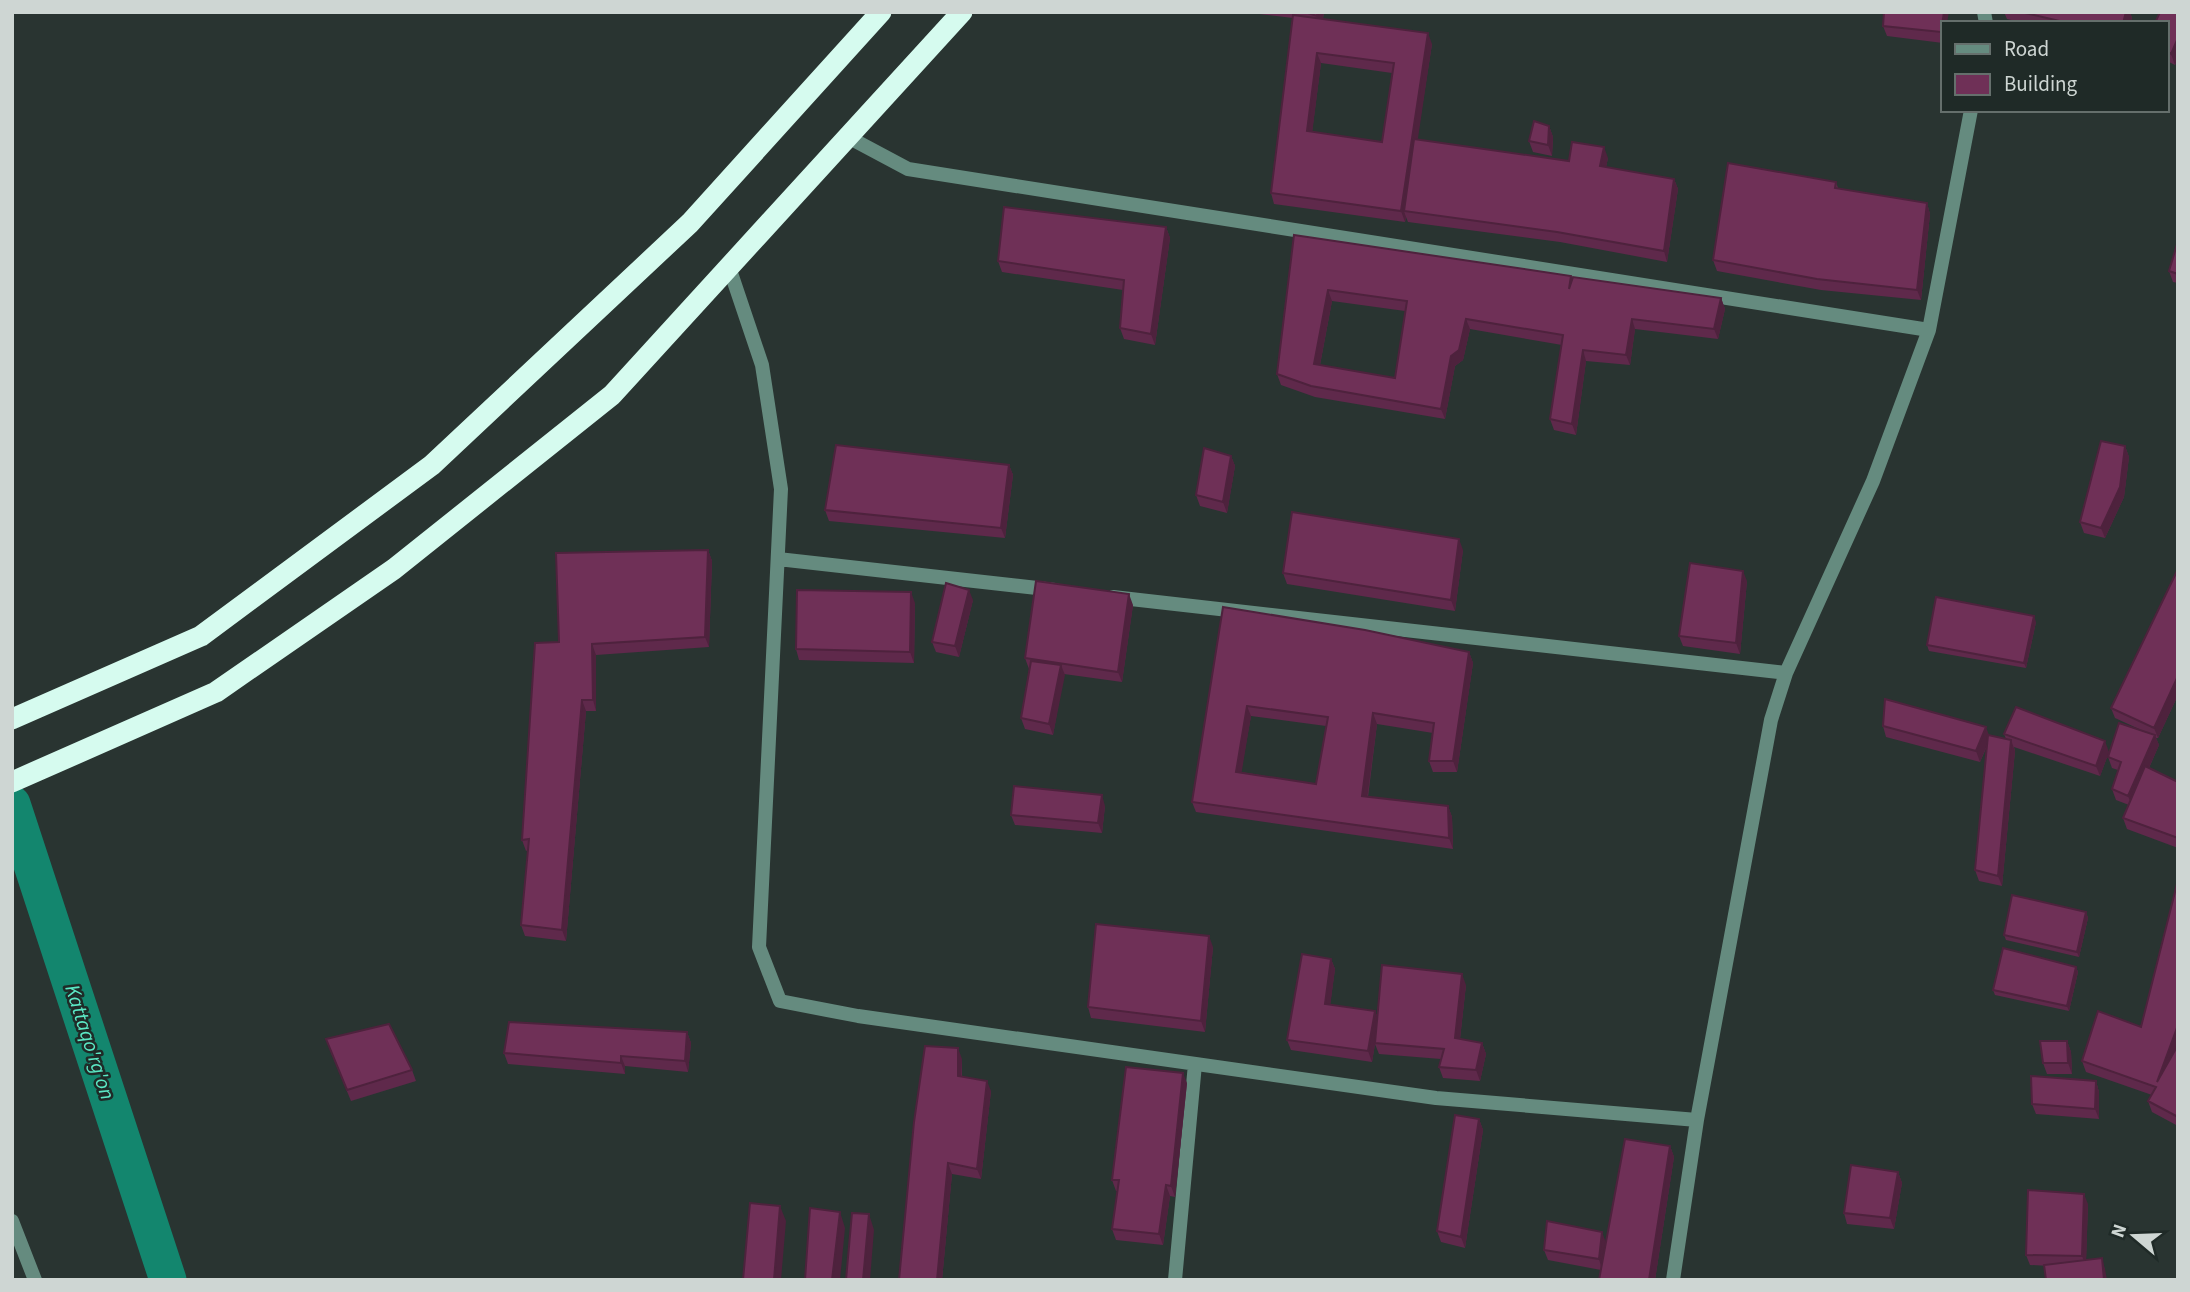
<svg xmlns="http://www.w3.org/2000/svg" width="2190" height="1292" viewBox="0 0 2190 1292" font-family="'Source Sans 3',sans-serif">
<rect width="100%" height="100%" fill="#293431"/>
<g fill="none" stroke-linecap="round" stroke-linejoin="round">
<path stroke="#13866e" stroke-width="37" d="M 12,804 L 168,1280"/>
<path stroke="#658b7f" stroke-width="14" d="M 1984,12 L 1986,23
M 848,137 L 908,169 L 1929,330
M 729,267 L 762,365 L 781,489 L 759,947 L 780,1001 L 858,1016 L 1436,1098 L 1697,1120
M 778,559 L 1055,590
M 1113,597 L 1786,673
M 12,1221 L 35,1280
M 1175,1280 L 1195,1064
M 1673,1280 L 1697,1120 L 1771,720 L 1786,673 L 1873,481 L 1929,330 L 1971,110"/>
<path stroke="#d6fbef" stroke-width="21" d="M 12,719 L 201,636 L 432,465 L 690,223 L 881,12
M 12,782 L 216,692 L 394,569 L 612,395 L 962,12"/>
</g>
<path fill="#5f294b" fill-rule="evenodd" d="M 1242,12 L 1324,12 L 1323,19 L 1432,44 L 1417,140 L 1569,161 L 1608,158 L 1606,167 L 1674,179 L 1678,189 L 1667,262 L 1560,242 L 1408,222 L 1406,217 L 1405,222 L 1274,204 L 1271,193 L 1293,18 ZM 1321,63 L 1392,73 L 1382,142 L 1312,132 Z
M 2004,12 L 2130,12 L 2132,18 L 2130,23 L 2024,23 L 2007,19 Z
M 2178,12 L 2178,58 L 2175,65 L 2167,61 L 2167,23 Z
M 1943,23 L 1943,43 L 1887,36 L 1883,26 Z
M 1549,126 L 1553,137 L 1552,156 L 1533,152 L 1529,141 Z
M 1836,182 L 1838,188 L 1927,203 L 1930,214 L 1921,300 L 1821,290 L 1717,271 L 1713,260 Z
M 1166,227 L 1170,238 L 1155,345 L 1124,339 L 1120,328 L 1123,290 L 1002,272 L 998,261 Z
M 1294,235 L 1571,276 L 1572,279 L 1721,298 L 1725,309 L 1718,339 L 1635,329 L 1630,365 L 1586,361 L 1576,435 L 1554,430 L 1550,419 L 1562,345 L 1470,329 L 1463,360 L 1455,366 L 1445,419 L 1315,397 L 1281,385 L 1277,374 ZM 1332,301 L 1405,311 L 1395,378 L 1320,365 Z
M 2178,241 L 2178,283 L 2173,282 L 2169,271 Z
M 2125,446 L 2129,457 L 2124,497 L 2105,538 L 2084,533 L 2080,522 Z
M 1231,456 L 1235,466 L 1227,513 L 1200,506 L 1196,495 Z
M 1009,465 L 1013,475 L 1005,538 L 829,521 L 825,510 Z
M 708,550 L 712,561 L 709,647 L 596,655 L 596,711 L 586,711 L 566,941 L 525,936 L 521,925 L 528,850 L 526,851 L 522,840 L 559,642 Z
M 1463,550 L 1455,611 L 1287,584 L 1283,573 Z
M 2178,569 L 2178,695 L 2158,738 L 2156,738 L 2159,745 L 2149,768 L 2178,782 L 2178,848 L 2127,829 L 2123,818 L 2129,805 L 2116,800 L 2112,789 L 2118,770 L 2112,768 L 2108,757 L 2139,729 L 2115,718 L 2111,708 Z
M 1747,581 L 1740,654 L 1683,646 L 1679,636 Z
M 973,600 L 959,657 L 936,652 L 932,642 Z
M 915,603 L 914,663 L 799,660 L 796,649 Z
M 1133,605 L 1122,682 L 1064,674 L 1053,735 L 1025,729 L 1021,718 L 1029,669 L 1025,658 Z
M 1223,607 L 1469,652 L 1473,663 L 1457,772 L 1433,772 L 1429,761 L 1433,733 L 1377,724 L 1368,797 L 1448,806 L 1452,817 L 1453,849 L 1196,812 L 1192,802 ZM 1251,716 L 1326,726 L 1316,784 L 1241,772 Z
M 2036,622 L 2026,668 L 1929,651 L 1927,645 Z
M 1883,726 L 1989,735 L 2006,739 L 2004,734 L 2109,752 L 2100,776 L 2014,747 L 2015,751 L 2002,886 L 1979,881 L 1975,870 L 1988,744 L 1980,762 L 1886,737 Z
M 1105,806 L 1102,833 L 1015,825 L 1011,815 Z
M 2178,880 L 2178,1126 L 2152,1112 L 2148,1101 L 2152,1095 L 2086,1072 L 2082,1061 L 2141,1027 Z
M 2086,912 L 2088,918 L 2079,957 L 2006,940 L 2004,935 Z
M 1213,947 L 1205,1032 L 1091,1018 L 1088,1007 Z
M 1331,959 L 1335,969 L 1330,1005 L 1375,1011 L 1377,1016 L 1466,985 L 1460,1039 L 1482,1043 L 1486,1054 L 1480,1081 L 1443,1078 L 1439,1067 L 1441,1059 L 1379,1054 L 1375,1044 L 1372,1062 L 1291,1050 L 1287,1040 Z
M 2076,967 L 2078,972 L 2069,1011 L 1995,995 L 1993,990 Z
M 687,1032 L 691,1043 L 688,1072 L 625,1066 L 625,1074 L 508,1064 L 504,1053 Z
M 2067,1041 L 2071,1052 L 2072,1074 L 2047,1074 L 2043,1063 Z
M 330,1050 L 412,1070 L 416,1081 L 351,1101 Z
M 962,1059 L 962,1076 L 991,1091 L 981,1179 L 952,1174 L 942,1280 L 899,1280 Z
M 2096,1081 L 2099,1092 L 2099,1119 L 2036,1114 L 2032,1104 Z
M 1187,1083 L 1175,1197 L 1170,1196 L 1163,1245 L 1116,1240 L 1112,1229 L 1118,1191 L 1116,1191 L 1112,1180 Z
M 1479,1119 L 1483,1130 L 1465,1248 L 1441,1242 L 1437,1231 Z
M 1670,1146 L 1674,1157 L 1655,1280 L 1599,1280 L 1601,1270 L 1548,1260 L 1544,1250 L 1606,1243 L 1605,1251 Z
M 1898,1172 L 1902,1183 L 1894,1229 L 1847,1224 L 1844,1213 Z
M 2088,1204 L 2086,1260 L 2105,1269 L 2030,1265 L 2026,1255 Z"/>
<path fill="#4e223d" d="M 1318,12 L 1324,12 L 1321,27 L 1317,16 Z
M 1944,12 L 1949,12 L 1947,23 L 1943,23 L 1943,39 L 1941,32 Z
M 2126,12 L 2130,12 L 2132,18 L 2130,23 L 2123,23 Z
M 1428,33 L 1432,44 L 1407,212 L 1404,211 L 1406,217 L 1405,222 L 1401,211 Z
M 2178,38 L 2178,58 L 2175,65 L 2171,54 Z
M 1317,53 L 1321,63 L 1311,142 L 1307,131 Z
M 1549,126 L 1553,137 L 1552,156 L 1548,145 Z
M 1604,147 L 1608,158 L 1604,176 L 1600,166 Z
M 1674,179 L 1678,189 L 1667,262 L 1664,251 Z
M 1927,203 L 1930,214 L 1921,300 L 1917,290 Z
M 1166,227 L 1170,238 L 1155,345 L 1151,334 Z
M 1328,290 L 1332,301 L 1318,375 L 1314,364 Z
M 1721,298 L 1725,309 L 1718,339 L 1714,329 Z
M 1466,319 L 1470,329 L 1463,360 L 1455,366 L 1445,419 L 1441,409 L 1451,356 Z
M 1632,319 L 1635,329 L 1630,365 L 1626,355 Z
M 1583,350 L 1586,361 L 1576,435 L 1572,424 Z
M 2125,446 L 2129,457 L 2124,497 L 2105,538 L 2101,528 Z
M 1231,456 L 1235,466 L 1227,513 L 1223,502 Z
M 1009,465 L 1013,475 L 1005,538 L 1001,528 Z
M 1459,539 L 1463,550 L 1455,611 L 1451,600 Z
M 708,550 L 712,561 L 709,647 L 705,637 Z
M 1743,571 L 1747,581 L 1740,654 L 1736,643 Z
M 969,590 L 973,600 L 959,657 L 955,646 Z
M 911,592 L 915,603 L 914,663 L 910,652 Z
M 1129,594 L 1133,605 L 1122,682 L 1118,672 Z
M 2034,616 L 2036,622 L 2026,668 L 2024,663 Z
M 592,644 L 596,655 L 596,711 L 593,700 Z
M 1469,652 L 1473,663 L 1457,772 L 1453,761 Z
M 1061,665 L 1065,675 L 1053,735 L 1049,724 Z
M 2178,676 L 2178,695 L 2158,738 L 2154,728 Z
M 582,700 L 586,711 L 566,941 L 562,930 Z
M 1247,706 L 1251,716 L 1240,782 L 1236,772 Z
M 1373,713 L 1377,724 L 1366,807 L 1362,796 Z
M 1986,727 L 1990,738 L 1980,762 L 1976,751 Z
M 2155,735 L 2159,745 L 2132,806 L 2128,796 Z
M 2011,740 L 2015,751 L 2002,886 L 1998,876 Z
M 2105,741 L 2109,752 L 2100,776 L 2096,766 Z
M 1102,795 L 1105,806 L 1102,833 L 1098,823 Z
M 1448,806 L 1452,817 L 1453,849 L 1449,838 Z
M 2086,912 L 2088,918 L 2079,957 L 2077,952 Z
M 1209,936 L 1213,947 L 1205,1032 L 1201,1021 Z
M 1331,959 L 1335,969 L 1329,1015 L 1325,1004 Z
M 2076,967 L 2078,972 L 2069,1011 L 2067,1006 Z
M 1462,974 L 1466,985 L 1459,1048 L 1455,1038 Z
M 1375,1011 L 1379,1021 L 1372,1062 L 1368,1051 Z
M 2178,1025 L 2178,1046 L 2157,1082 Z
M 687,1032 L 691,1043 L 688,1072 L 685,1061 Z
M 2067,1041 L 2071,1052 L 2072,1074 L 2068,1063 Z
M 1482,1043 L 1486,1054 L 1480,1081 L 1476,1070 Z
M 958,1048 L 962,1059 L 961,1086 L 958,1076 Z
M 621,1056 L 625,1066 L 625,1074 L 621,1063 Z
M 1183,1073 L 1187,1083 L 1175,1197 L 1171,1186 Z
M 987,1081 L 991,1091 L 981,1179 L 977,1169 Z
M 2096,1081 L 2099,1092 L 2099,1119 L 2095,1109 Z
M 1479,1119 L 1483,1130 L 1465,1248 L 1461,1237 Z
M 1670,1146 L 1674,1157 L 1655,1280 L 1649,1280 Z
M 948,1163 L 952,1174 L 942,1280 L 937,1280 Z
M 1898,1172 L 1902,1183 L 1894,1229 L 1890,1218 Z
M 1166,1185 L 1170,1196 L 1163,1245 L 1159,1234 Z
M 2084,1194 L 2088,1204 L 2086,1266 L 2082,1256 Z
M 780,1206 L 786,1221 L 781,1280 L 774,1280 Z
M 840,1212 L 845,1228 L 840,1280 L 832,1280 Z
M 869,1214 L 874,1230 L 870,1280 L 863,1280 Z
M 1602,1232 L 1606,1243 L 1602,1270 L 1599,1259 Z
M 2102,1258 L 2105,1269 L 2107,1280 L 2104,1280 Z"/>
<path fill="#6f3057" stroke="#4e223d" stroke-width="2" fill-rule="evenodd" d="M 1305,12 L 1318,12 L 1317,16 Z
M 1884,12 L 1944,12 L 1941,32 L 1883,26 Z
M 2021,12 L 2126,12 L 2123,23 L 2068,23 Z
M 2160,12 L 2178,12 L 2178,38 L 2171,54 L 2167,52 L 2167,23 L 2155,23 Z
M 1293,15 L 1428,33 L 1401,211 L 1271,193 ZM 1317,53 L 1394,63 L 1382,142 L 1307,131 Z
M 1534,121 L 1549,126 L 1548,145 L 1529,141 Z
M 1414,139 L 1569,161 L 1572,142 L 1604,147 L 1600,166 L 1674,179 L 1664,251 L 1557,232 L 1404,211 Z
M 1728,163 L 1836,182 L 1835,188 L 1927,203 L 1917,290 L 1817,279 L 1713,260 Z
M 1004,207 L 1166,227 L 1151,334 L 1120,328 L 1124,280 L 998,261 Z
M 1294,235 L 1571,276 L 1569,289 L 1573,277 L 1721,298 L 1714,329 L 1632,319 L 1626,355 L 1583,350 L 1572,424 L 1550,419 L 1563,335 L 1466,319 L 1459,350 L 1451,356 L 1441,409 L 1311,386 L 1277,374 ZM 1328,290 L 1407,301 L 1395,378 L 1314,364 Z
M 2178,241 L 2178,274 L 2169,271 Z
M 2101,441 L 2125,446 L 2120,487 L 2101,528 L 2080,522 Z
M 836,445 L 1009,465 L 1001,528 L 825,510 Z
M 1204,448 L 1231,456 L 1223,502 L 1196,495 Z
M 1292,512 L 1459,539 L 1451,600 L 1283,573 Z
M 708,550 L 705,637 L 592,644 L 593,700 L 582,700 L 562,930 L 521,925 L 529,839 L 522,840 L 535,643 L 559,642 L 556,553 Z
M 1690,563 L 1743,571 L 1736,643 L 1679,636 Z
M 2178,569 L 2178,676 L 2154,728 L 2111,708 Z
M 1036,581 L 1129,594 L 1118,672 L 1025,658 Z
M 946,583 L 969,590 L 955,646 L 932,642 Z
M 797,590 L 911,592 L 910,652 L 796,649 Z
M 1936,597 L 2034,616 L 2024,663 L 1927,645 Z
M 1223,607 L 1365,630 L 1469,652 L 1453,761 L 1429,761 L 1434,723 L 1373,713 L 1362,796 L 1448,806 L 1449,838 L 1192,802 ZM 1247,706 L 1328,717 L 1316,784 L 1236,772 Z
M 1031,661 L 1061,665 L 1049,724 L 1021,718 Z
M 1885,699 L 1986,727 L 1976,751 L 1883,726 Z
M 2016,707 L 2105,741 L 2096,766 L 2004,734 Z
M 2119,723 L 2155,735 L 2128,796 L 2112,789 L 2121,762 L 2108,757 Z
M 1988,735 L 2011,740 L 1998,876 L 1975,870 Z
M 2145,766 L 2178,782 L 2178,838 L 2123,818 Z
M 1014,786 L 1102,795 L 1098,823 L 1011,815 Z
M 2178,880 L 2178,1025 L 2157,1082 L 2178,1045 L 2178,1117 L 2148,1101 L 2156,1087 L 2082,1061 L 2098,1011 L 2141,1027 Z
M 2012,895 L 2086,912 L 2077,952 L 2004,935 Z
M 1096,924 L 1209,936 L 1201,1021 L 1088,1007 Z
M 2003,948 L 2076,967 L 2067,1006 L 1993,990 Z
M 1302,954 L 1331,959 L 1325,1004 L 1375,1011 L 1368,1051 L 1287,1040 Z
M 1382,965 L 1462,974 L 1455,1038 L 1482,1043 L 1476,1070 L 1439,1067 L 1444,1049 L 1375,1043 Z
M 509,1022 L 687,1032 L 685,1061 L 621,1056 L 621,1063 L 504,1053 Z
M 389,1024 L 412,1070 L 347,1090 L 326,1039 Z
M 2040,1041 L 2067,1041 L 2068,1063 L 2043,1063 Z
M 925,1046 L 958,1048 L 958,1076 L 987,1081 L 977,1169 L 948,1163 L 937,1280 L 899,1280 L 914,1122 Z
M 1126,1067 L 1183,1073 L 1171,1186 L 1166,1185 L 1159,1234 L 1112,1229 L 1119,1180 L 1112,1180 Z
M 2031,1076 L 2096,1081 L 2095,1109 L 2032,1104 Z
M 1455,1115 L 1479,1119 L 1461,1237 L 1437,1231 Z
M 1625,1139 L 1670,1146 L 1649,1280 L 1599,1280 Z
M 1851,1165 L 1898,1172 L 1890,1218 L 1844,1213 Z
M 2028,1190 L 2084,1194 L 2082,1256 L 2026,1255 Z
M 750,1203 L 780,1206 L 774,1280 L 743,1280 Z
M 810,1208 L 840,1212 L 832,1280 L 805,1280 Z
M 852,1213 L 869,1214 L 863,1280 L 846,1280 Z
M 1547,1221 L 1602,1232 L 1599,1259 L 1544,1250 Z
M 2102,1258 L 2104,1280 L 2046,1280 L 2044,1265 Z"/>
<g text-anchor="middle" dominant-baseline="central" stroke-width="5" stroke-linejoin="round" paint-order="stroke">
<g font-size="21" font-style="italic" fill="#5be8c5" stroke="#1f2a27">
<text transform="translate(90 1042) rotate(72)">Kattaqo'rg'on</text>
</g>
</g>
<rect width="2190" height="1292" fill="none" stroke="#ced6d3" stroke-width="28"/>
<rect x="1941" y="21" width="228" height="91" fill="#1f2a27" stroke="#656f6c" stroke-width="2"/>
<rect x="1955" y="44" width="35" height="10" fill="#658b7f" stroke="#656f6c" stroke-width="2"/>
<text x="2004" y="56" font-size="21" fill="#ced6d3">Road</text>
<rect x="1955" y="74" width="35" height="21" fill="#6f3057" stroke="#656f6c" stroke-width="2"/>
<text x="2004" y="91" font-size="21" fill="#ced6d3">Building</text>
<g transform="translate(2134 1236) rotate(289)" stroke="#1f2a27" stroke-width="5" paint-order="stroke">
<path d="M0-5L12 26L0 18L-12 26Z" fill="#ced6d3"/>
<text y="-10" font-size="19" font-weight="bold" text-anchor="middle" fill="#ced6d3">N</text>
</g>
</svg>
